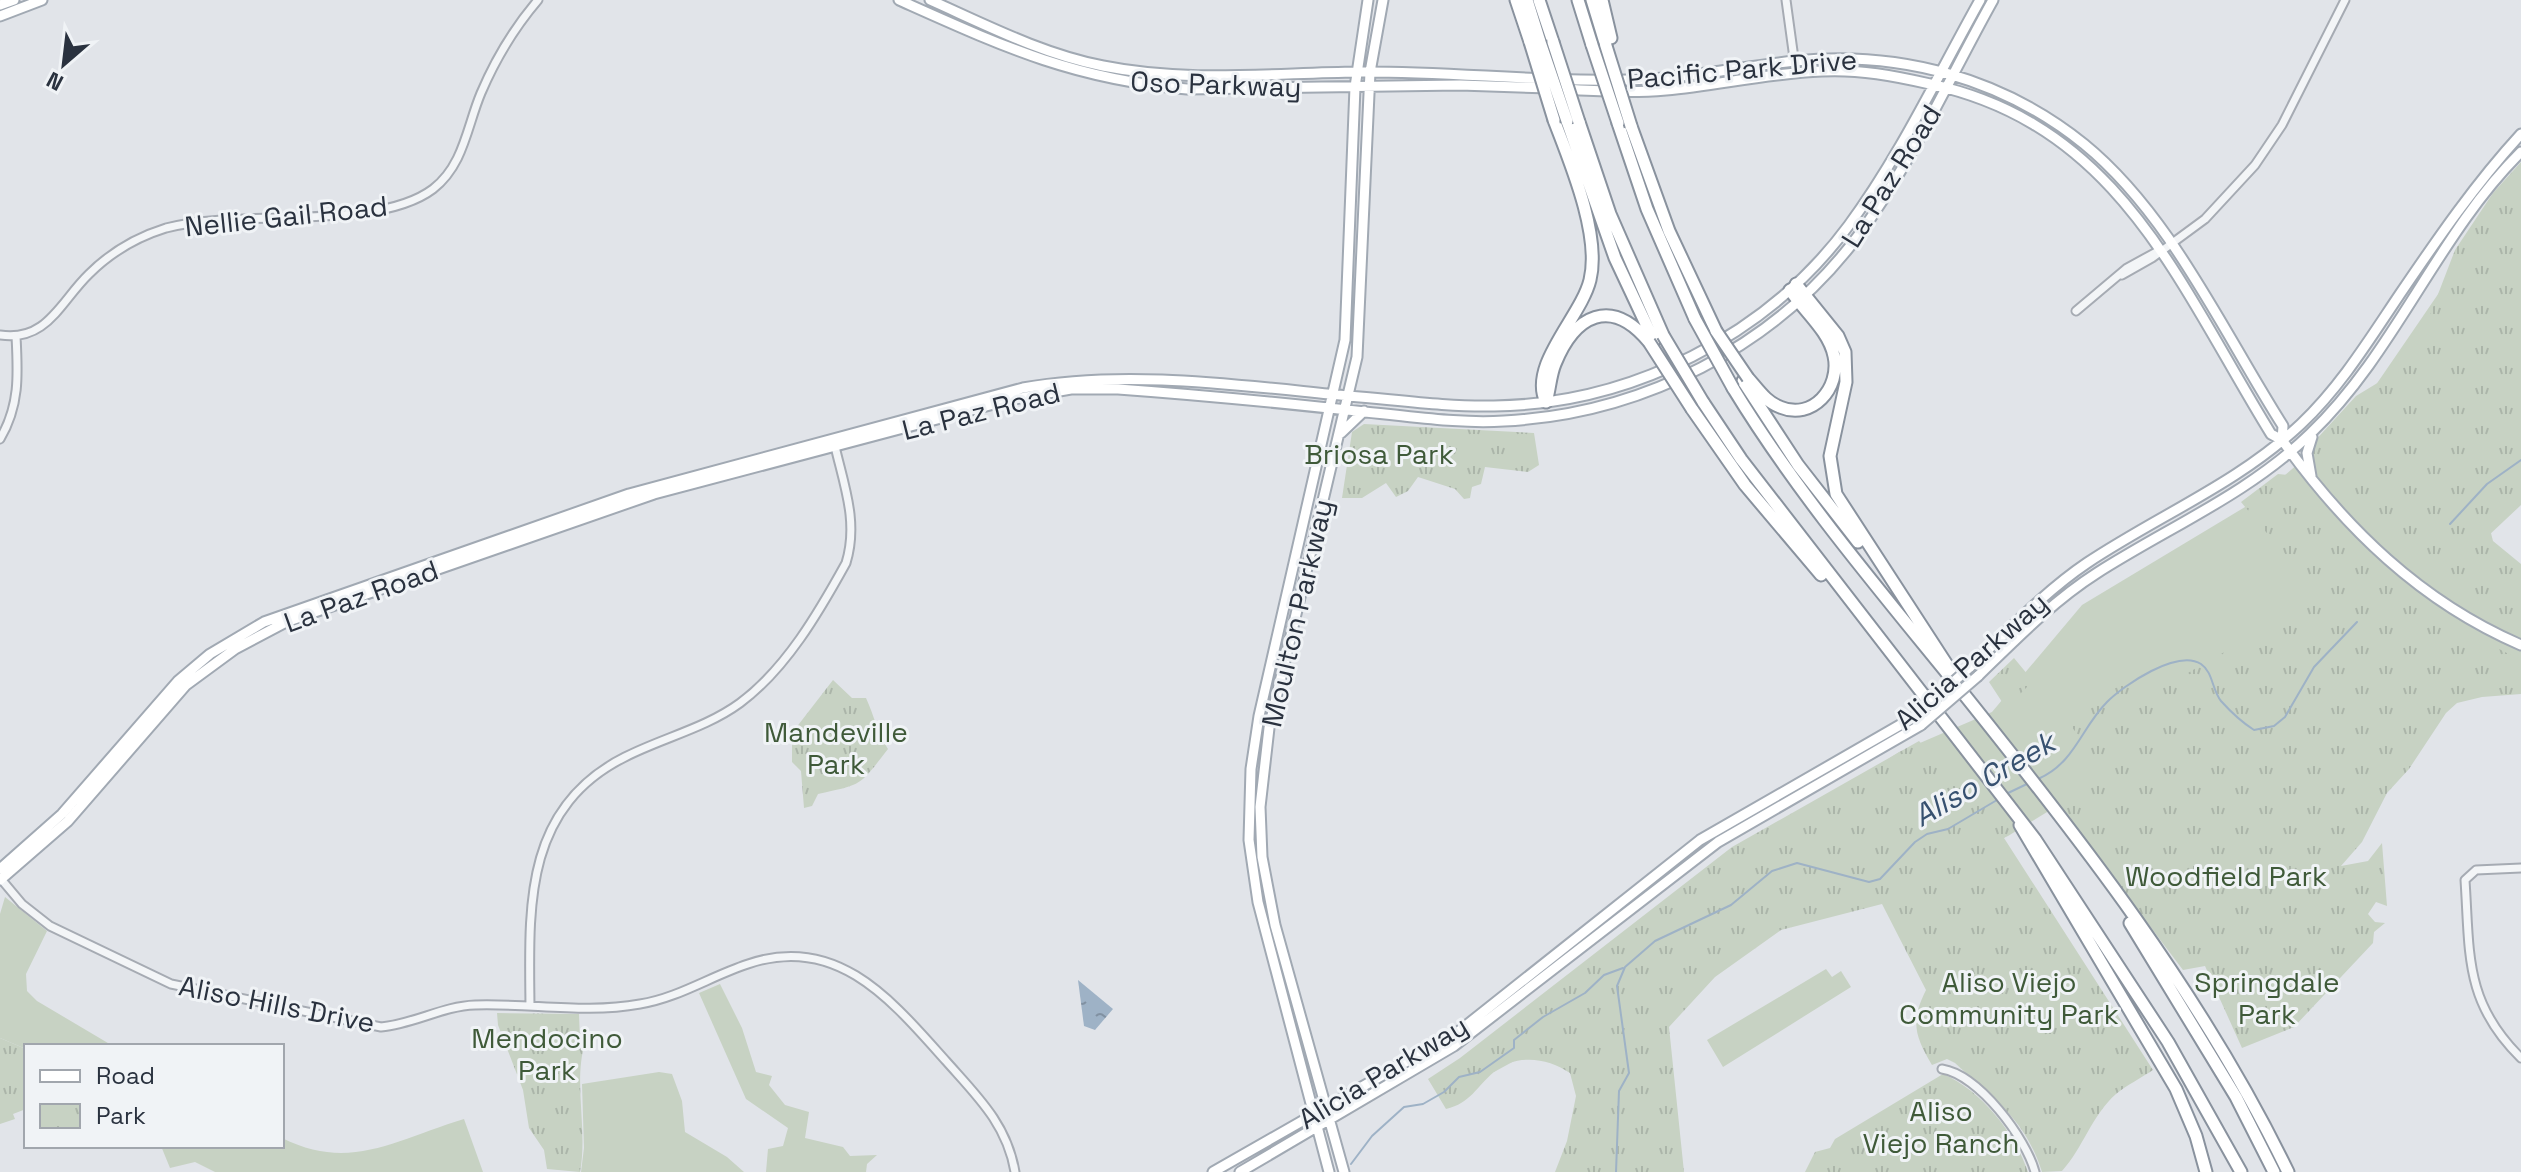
<svg xmlns="http://www.w3.org/2000/svg" width="2521" height="1172" viewBox="0 0 2521 1172" font-family="'Space Grotesk',sans-serif">
<defs>
<pattern id="park-tufts" width="24" height="20" patternUnits="userSpaceOnUse" patternTransform="scale(2)"><rect width="24" height="20" fill="#c7d2c3"/><path d="M3 7l-1-3M5 7V3M7 7l1-3M15 17l-1-3M17 17v-4M19 17l1-3" fill="none" stroke="#abb5a9"/></pattern>
<pattern id="water-ripples" width="26" height="14" patternUnits="userSpaceOnUse" patternTransform="scale(2)"><rect width="26" height="14" fill="#9eb2c6"/><path d="M2 4q2-2 4 0t4 0M15 11q2-2 4 0t4 0" fill="none" stroke="#8191a2"/></pattern>
</defs>
<rect width="100%" height="100%" fill="#e1e4e9"/>
<path fill="#c7d2c3" d="M 2521,173 L 2521,505 L 2487,537 L 2521,571 L 2521,674 L 2119,768 L 2008,836 L 1933,871 L 1771,932 L 1578,1075 L 1554,1057 L 1516,1060 L 1494,1072 L 1480,1049 L 1698,884 L 1899,752 L 1992,712 L 2082,605 L 2255,501 L 2356,414 Z
M 5,897 L 47,931 L 26,974 L 27,991 L 37,1001 L 113,1046 L 26,1049 L 0,1038 L 0,914 Z
M 1826,969 L 1832,977 L 1841,971 L 1851,987 L 1723,1067 L 1707,1040 Z
M 720,984 L 742,1028 L 756,1072 L 772,1076 L 769,1085 L 785,1105 L 809,1112 L 805,1138 L 843,1147 L 850,1156 L 877,1155 L 867,1164 L 866,1172 L 766,1172 L 768,1149 L 783,1146 L 788,1128 L 746,1099 L 699,993 Z
M 659,1072 L 672,1074 L 682,1101 L 685,1132 L 727,1157 L 744,1172 L 581,1172 L 584,1148 L 582,1084 Z
M 464,1119 L 483,1172 L 215,1172 L 195,1162 L 170,1168 L 161,1146 L 282,1146 L 282,1138 C 350,1172 395,1140 464,1119 Z"/>
<path fill="url(#park-tufts)" d="M 2521,162 L 2521,503 L 2490,529 L 2493,541 L 2521,564 L 2521,629 C 2458,597 2399,559 2353,506 C 2338,489 2326,469 2312,452 L 2312,444 L 2356,396 L 2412,362 L 2455,250 L 2493,193 Z
M 1364,424 L 1534,433 L 1539,465 L 1528,472 L 1485,467 L 1481,484 L 1472,487 L 1470,498 L 1464,499 L 1455,489 L 1418,477 L 1408,491 L 1396,497 L 1386,483 L 1362,498 L 1342,498 L 1352,432 Z
M 2278,474 L 2288,475 C 2348,557 2430,616 2521,660 L 2521,694 L 2482,697 L 2457,703 L 2446,713 L 2409,769 L 2387,793 L 2362,842 L 2341,866 L 2368,861 L 2382,843 L 2387,906 L 2376,902 L 2368,914 L 2375,922 L 2385,923 L 2374,932 L 2373,943 L 2294,1027 L 2242,1048 L 2205,966 L 2183,970 L 2058,805 L 2104,769 L 2071,726 L 2127,671 L 2172,682 L 2327,593 L 2281,550 L 2241,502 Z
M 2014,658 L 2033,681 L 2006,708 L 1989,682 Z
M 833,680 L 852,698 L 866,698 C 874,715 877,732 888,749 C 859,786 864,784 818,794 L 812,806 L 804,808 L 801,771 L 792,762 L 792,733 Z
M 1919,741 L 1927,750 L 1932,748 L 1950,767 L 1969,774 L 2011,832 L 2004,838 L 2153,1070 C 2141,1078 2127,1085 2116,1094 C 2092,1115 2083,1148 2062,1171 L 2042,1172 C 2025,1118 1994,1100 1955,1063 L 1947,1059 L 1932,1065 C 1915,1036 1910,1022 1926,990 L 1882,904 L 1781,930 L 1715,977 L 1669,1027 L 1684,1172 L 1555,1172 L 1567,1141 L 1576,1096 L 1570,1073 C 1548,1058 1517,1053 1494,1072 C 1476,1087 1471,1103 1446,1109 L 1428,1079 L 1460,1058 L 1732,847 Z
M 497,1013 L 579,1014 L 580,1040 L 585,1043 C 573,1082 588,1130 580,1172 L 547,1169 L 544,1150 L 529,1128 L 523,1090 L 498,1025 Z
M 0,1038 L 26,1049 L 26,1109 L 13,1114 L 15,1119 L 0,1124 Z
M 1943,1074 C 1981,1090 2015,1133 2028,1172 L 1805,1172 L 1815,1152 L 1830,1148 L 1835,1139 Z"/>
<path fill="url(#water-ripples)" d="M 1078,980 L 1113,1009 L 1095,1030 L 1084,1026 Z"/>
<g fill="none" stroke-linecap="round" stroke-linejoin="round">
<path stroke="#9eb2c6" stroke-width="2" d="M 2450,524 L 2487,484 L 2521,460
M 2038,779 C 2075,763 2081,728 2107,702 C 2124,685 2177,649 2201,664 C 2213,672 2212,690 2221,701 C 2230,711 2243,723 2254,730 L 2274,726 L 2285,717 L 2314,667 L 2357,622
M 2006,794 L 2029,783
M 1351,1164 L 1372,1136 L 1404,1107 L 1423,1104 L 1444,1092 L 1459,1077 L 1480,1072 L 1514,1048 L 1514,1040 L 1543,1017 L 1585,993 L 1604,975 L 1623,968
M 1616,1172 L 1619,1091 L 1629,1073 L 1617,986 L 1625,967 L 1655,941 L 1731,905 L 1772,871 L 1797,863 L 1869,882 L 1880,879 L 1915,842 L 1927,834 L 1948,829 L 1997,800"/>
<g stroke="#a6abb3" stroke-width="11">
<path id="minor" d="M 1786,0 L 1796,73
M 2122,275 L 2152,258 L 2205,219 L 2255,165 L 2282,125 L 2345,0
M 2076,311 L 2127,268 L 2160,250
M 0,335 C 47,342 60,302 89,274 C 110,253 137,237 166,228 C 239,208 376,232 433,189 C 464,165 467,126 481,93 C 495,60 515,27 538,0
M 0,439 C 20,405 18,374 16,336
M 2521,868 L 2476,870 L 2465,880 C 2470,954 2464,1002 2521,1058
M 1,879 L 22,904 L 50,926 L 171,984 L 381,1027 C 414,1024 443,1006 475,1005 C 530,1003 586,1014 640,1004 C 678,998 711,976 748,964 C 838,933 893,1002 946,1061 C 977,1096 1007,1124 1015,1172
M 530,1006 C 529,908 523,808 625,757 C 662,738 706,728 740,703 C 786,669 819,612 846,563 C 859,521 843,483 834,442
M 1942,1069 C 1979,1075 2026,1138 2035,1172"/>
</g>
<g stroke="#a1a9b3" stroke-width="13">
<path id="major" d="M 899,0 C 1002,46 1072,79 1187,89 L 1460,85 L 1549,88
M 930,0 C 986,25 1042,54 1103,66 C 1187,83 1272,73 1357,72 C 1446,71 1537,82 1626,80 C 1683,79 1739,67 1795,61 C 1899,50 2002,78 2084,144 C 2171,215 2223,332 2283,426 L 2282,440
M 0,5 L 14,0
M 0,16 L 42,0
M 1564,89 C 1598,91 1632,93 1666,90 C 1718,85 1770,73 1822,71 C 1859,69 1895,76 1930,84 C 2120,125 2179,285 2271,434 L 2282,440 C 2345,528 2421,602 2521,645
M 1341,433 L 1364,411
M 2311,476 L 2307,453 L 2312,437
M 1969,668 C 2007,632 2044,592 2087,563 C 2159,515 2237,484 2301,424 C 2341,386 2369,340 2400,294 C 2438,238 2476,183 2521,134
M 1978,676 C 2015,640 2053,601 2097,573 C 2169,527 2248,494 2310,434 C 2396,352 2437,235 2521,152
M 0,869 L 62,814 L 178,681 L 210,654 L 264,622 L 629,494 L 1023,388 C 1128,369 1244,386 1349,396 C 1398,400 1446,407 1494,406 C 1631,404 1767,336 1849,225 C 1900,156 1938,75 1980,0
M 0,880 L 68,821 L 186,685 L 235,649 L 286,622 L 654,494 L 1009,400 L 1071,389 L 1118,389 C 1201,395 1283,403 1365,412 C 1411,416 1458,424 1504,421 C 1642,414 1775,347 1858,236 C 1910,166 1950,77 1993,0
M 1213,1172 L 1458,1032 L 1700,840 L 1914,717
M 1240,1172 L 1454,1046 L 1718,842 L 1921,725
M 1329,1172 L 1258,902 L 1249,840 L 1251,769 L 1259,716 L 1345,340 L 1355,87 L 1368,0
M 1344,1172 L 1275,925 L 1262,857 L 1260,807 L 1269,728 L 1357,357 L 1370,72 L 1383,0"/>
</g>
<g stroke="#89929e" stroke-width="15">
<path id="highway" d="M 1516,0 L 1530,42
M 1527,0 L 1540,42
M 1539,0 L 1553,42
M 1578,0 L 1592,45
M 1592,0 L 1606,46
M 1602,0 L 1611,38
M 1567,121 L 1615,258 L 1654,341
M 1579,122 L 1610,214 L 1663,335
M 1618,123 L 1647,209 L 1695,319
M 1631,126 L 1669,231 L 1716,331
M 1796,284 L 1838,336 L 1845,352 L 1846,382 L 1830,456 L 1836,494 L 1953,674
M 1748,378 C 1758,389 1766,402 1780,407 C 1812,421 1841,388 1834,356 C 1829,331 1804,311 1790,290
M 1743,381 L 1798,465 L 1858,542
M 1733,388 C 1797,493 1877,587 1955,683 C 2078,836 2202,994 2288,1172
M 1546,402 C 1528,365 1581,317 1590,280 C 1601,235 1570,162 1554,120
M 1546,402 C 1550,389 1550,376 1555,364 C 1575,315 1611,296 1649,342
M 1703,402 L 1741,459 L 2035,839 L 2168,1042 L 2241,1172
M 1692,409 L 1745,485 L 1821,575
M 2020,825 L 2176,1089 L 2196,1136 L 2206,1172
M 2130,923 L 2236,1097 L 2274,1172"/>
</g>
<use href="#minor" stroke="#f3f5f7" stroke-width="7"/>
<use href="#major" stroke="#fff" stroke-width="9"/>
<use href="#highway" stroke="#fff" stroke-width="11"/>
<g stroke="#a1a9b3" stroke-width="13" stroke-linecap="butt">
<path id="major-bridge" d="M 1914,717 L 1969,668
M 1921,725 L 1978,676"/>
</g>
<g stroke="#89929e" stroke-width="15" stroke-linecap="butt">
<path id="highway-bridge" d="M 1530,42 L 1554,120
M 1540,42 L 1567,121
M 1553,42 L 1579,122
M 1592,45 L 1618,123
M 1606,46 L 1631,126
M 1695,319 L 1733,388
M 1716,331 L 1748,378
M 1663,335 L 1703,402
M 1649,342 L 1692,409"/>
</g>
<use href="#major-bridge" stroke="#fff" stroke-width="9"/>
<use href="#highway-bridge" stroke="#fff" stroke-width="11"/>
</g>
<g text-anchor="middle" dominant-baseline="central" stroke-width="6" stroke-linejoin="round" paint-order="stroke">
<g font-size="28" fill="#2a323f" stroke="#f0f3f6">
<text transform="translate(1742 69) rotate(-5)">Pacific Park Drive</text>
<text transform="translate(1216 84) rotate(2)">Oso Parkway</text>
<text transform="translate(1891 176) rotate(-58)">La Paz Road</text>
<text transform="translate(286 216) rotate(-6)">Nellie Gail Road</text>
<text transform="translate(981 411) rotate(-14)">La Paz Road</text>
<text transform="translate(361 596) rotate(-20)">La Paz Road</text>
<text transform="translate(1297 613) rotate(-77)">Moulton Parkway</text>
<text transform="translate(1971 661) rotate(-41)">Alicia Parkway</text>
<text transform="translate(277 1004) rotate(11)">Aliso Hills Drive</text>
<text transform="translate(1383 1072) rotate(-31)">Alicia Parkway</text>
</g>
<g font-size="28" fill="#3f5a39" stroke="#f0f3f6">
<text x="1379" y="454">Briosa Park</text>
<text x="836" y="732">Mandeville<tspan x="836" dy="32">Park</tspan></text>
<text x="2226" y="876">Woodfield Park</text>
<text x="2009" y="982">Aliso Viejo<tspan x="2009" dy="32">Community Park</tspan></text>
<text x="2267" y="982">Springdale<tspan x="2267" dy="32">Park</tspan></text>
<text x="547" y="1038">Mendocino<tspan x="547" dy="32">Park</tspan></text>
<text x="1941" y="1111">Aliso<tspan x="1941" dy="32">Viejo Ranch</tspan></text>
</g>
<g font-size="30" font-style="italic" fill="#375170" stroke="#f0f3f6">
<text transform="translate(1984 779) rotate(-30)">Aliso Creek</text>
</g>
</g>
<rect x="24" y="1044" width="260" height="104" fill="#f0f3f6" stroke="#a1a6ad" stroke-width="2"/>
<rect x="40" y="1070" width="40" height="12" fill="#ffffff" stroke="#a1a6ad" stroke-width="2"/>
<text x="96" y="1084" font-size="24" fill="#2a323f">Road</text>
<rect x="40" y="1104" width="40" height="24" fill="url(#park-tufts)" stroke="#a1a6ad" stroke-width="2"/>
<text x="96" y="1124" font-size="24" fill="#2a323f">Park</text>
<g transform="translate(64 64) rotate(208)" stroke="#f0f3f6" stroke-width="6" paint-order="stroke">
<path d="M0-6L14 30L0 20L-14 30Z" fill="#2a323f"/>
<text y="-12" font-size="22" font-weight="bold" text-anchor="middle" fill="#2a323f">N</text>
</g>
</svg>
